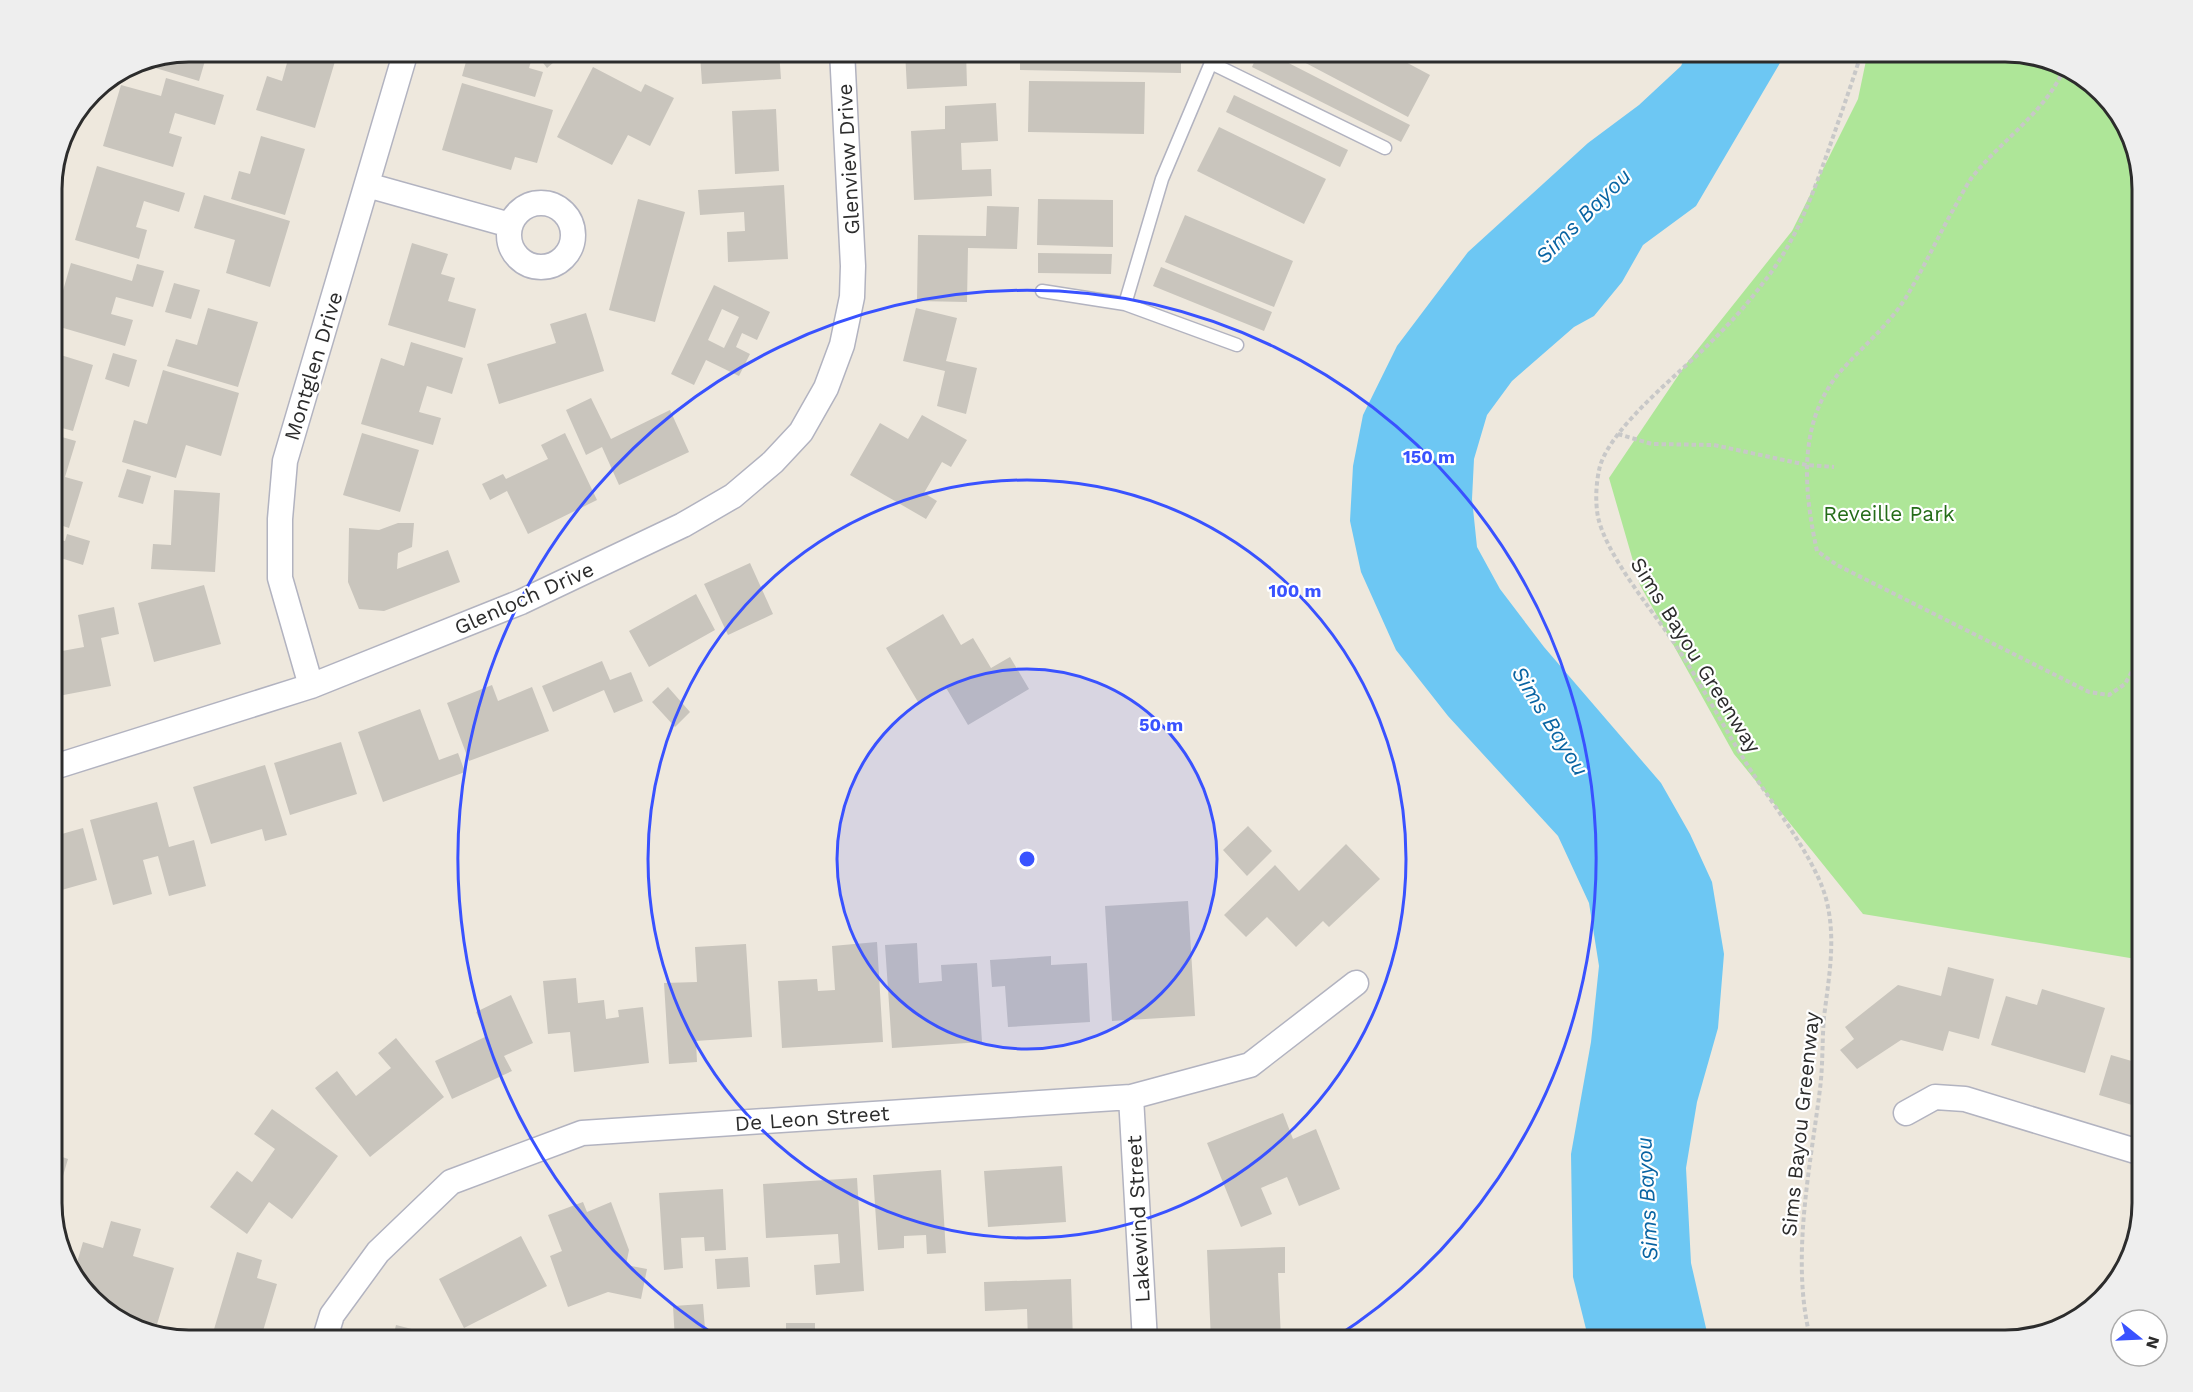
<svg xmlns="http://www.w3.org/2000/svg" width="2193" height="1392" viewBox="0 0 2193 1392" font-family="'Work Sans',sans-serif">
<rect width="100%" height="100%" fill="#eee8dd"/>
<path fill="#aee698" d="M 1868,51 L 2005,51 L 2081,74 L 2124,120 L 2142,188 L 2142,960 L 1863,914 L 1734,754 L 1640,585 L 1609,478 L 1686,364 L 1792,231 L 1858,99 Z"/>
<path fill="#6dc7f3" d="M 1688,51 L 1787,51 L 1696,206 L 1643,245 L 1622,282 L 1594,316 L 1574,327 L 1512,381 L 1487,415 L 1474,459 L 1472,499 L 1477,547 L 1500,589 L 1544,647 L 1661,783 L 1690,834 L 1712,882 L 1724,954 L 1718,1028 L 1697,1102 L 1686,1168 L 1691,1263 L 1709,1341 L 1589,1341 L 1573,1277 L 1571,1154 L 1591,1042 L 1599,966 L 1589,903 L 1558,836 L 1448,716 L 1396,650 L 1361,572 L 1350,521 L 1353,466 L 1363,415 L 1397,346 L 1468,252 L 1588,143 L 1639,105 L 1681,66 Z"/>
<path fill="#c9c5bd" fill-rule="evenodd" d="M 188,51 L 207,54 L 199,81 L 142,64 L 143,60 Z
M 248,51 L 312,51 L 336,58 L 315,128 L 256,110 L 267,76 L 282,81 L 287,63 Z
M 469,51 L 534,51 L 529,68 L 543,72 L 535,97 L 462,76 Z
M 534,51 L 567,51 L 547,68 Z
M 723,51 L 779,51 L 781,79 L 702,84 L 700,55 L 723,54 Z
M 905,51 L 966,51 L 967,86 L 907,89 Z
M 1020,51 L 1181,51 L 1181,73 L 1020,70 Z
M 1259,51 L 1265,51 L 1410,125 L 1401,142 L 1252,67 Z
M 1283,51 L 1385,51 L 1430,75 L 1408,117 Z
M 593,67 L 641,92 L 645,84 L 674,98 L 650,146 L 628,135 L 612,165 L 557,137 Z
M 166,78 L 224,95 L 215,125 L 175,113 L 169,133 L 182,137 L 173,167 L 103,146 L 121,85 L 161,96 Z
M 1029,81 L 1145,82 L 1144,134 L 1028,132 Z
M 462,83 L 553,110 L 537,163 L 515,157 L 511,170 L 442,150 Z
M 1234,95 L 1348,150 L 1340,167 L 1226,112 Z
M 996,103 L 998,141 L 961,143 L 962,170 L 991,169 L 992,196 L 914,200 L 911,131 L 945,129 L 945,106 Z
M 776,109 L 779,171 L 735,174 L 732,111 Z
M 1219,127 L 1326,179 L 1304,224 L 1197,171 Z
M 261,136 L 305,149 L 285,215 L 231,199 L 239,171 L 250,174 Z
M 97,166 L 185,193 L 179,212 L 144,201 L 136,227 L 147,230 L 139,259 L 75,240 Z
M 784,185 L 788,259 L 728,262 L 727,232 L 745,231 L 744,212 L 700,215 L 698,190 Z
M 204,195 L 290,221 L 270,287 L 226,273 L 235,240 L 194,228 Z
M 638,199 L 685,212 L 655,322 L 609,310 Z
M 1038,199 L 1113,200 L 1113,247 L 1037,245 Z
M 987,206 L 1019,207 L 1017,249 L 968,248 L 967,302 L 917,301 L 918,235 L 986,236 Z
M 1185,215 L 1293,261 L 1274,307 L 1165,262 Z
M 412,243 L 448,254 L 441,274 L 455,278 L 448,301 L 476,309 L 465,348 L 388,325 Z
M 1038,253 L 1112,254 L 1111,274 L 1038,273 Z
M 71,263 L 132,281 L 137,264 L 164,271 L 153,307 L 116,297 L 111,314 L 133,320 L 125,346 L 53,325 Z
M 1161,267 L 1272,312 L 1264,331 L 1153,286 Z
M 174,283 L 200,290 L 191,319 L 165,312 Z
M 714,285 L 770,312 L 757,340 L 742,333 L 736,347 L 750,354 L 739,376 L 706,360 L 694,385 L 671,374 ZM 722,309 L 739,317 L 724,348 L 708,340 Z
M 208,308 L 258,322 L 238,387 L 167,366 L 176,339 L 197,345 Z
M 916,308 L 957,318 L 946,361 L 977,368 L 966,414 L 937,406 L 945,371 L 903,361 Z
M 586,313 L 604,371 L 499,404 L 487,364 L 556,343 L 550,324 Z
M 411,342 L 463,358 L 452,394 L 427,386 L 419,412 L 441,418 L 433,445 L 361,424 L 381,358 L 404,366 Z
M 51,352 L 93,365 L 73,431 L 51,425 Z
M 113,353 L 137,360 L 129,387 L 105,379 Z
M 163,370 L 239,393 L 221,456 L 186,445 L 176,478 L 122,462 L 134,420 L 147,424 Z
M 591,398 L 611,439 L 670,410 L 689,452 L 619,485 L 602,447 L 586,455 L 566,410 Z
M 922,415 L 967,440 L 951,467 L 942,462 L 924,493 L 937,501 L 926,519 L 850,475 L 880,423 L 908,439 Z
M 362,433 L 419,450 L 400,512 L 343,495 Z
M 565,433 L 597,500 L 528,534 L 507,491 L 490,500 L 482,484 L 503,474 L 506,479 L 548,459 L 541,445 Z
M 51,434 L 76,441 L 65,477 L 83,482 L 69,528 L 51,522 Z
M 127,469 L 151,476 L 143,504 L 118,497 Z
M 174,490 L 220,493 L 215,572 L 151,569 L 153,544 L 171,545 Z
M 398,523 L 414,523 L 412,547 L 398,553 L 397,569 L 448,550 L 460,582 L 384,611 L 359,609 L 348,582 L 349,528 L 379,530 Z
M 67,534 L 90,541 L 83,565 L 51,555 L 51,537 L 65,541 Z
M 750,563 L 773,614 L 728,635 L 704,584 Z
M 204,585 L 221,644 L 154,662 L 138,603 Z
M 696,594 L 715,630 L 649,667 L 629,631 Z
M 114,607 L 119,634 L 101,638 L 111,686 L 53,697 L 51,653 L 84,647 L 78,615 Z
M 943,614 L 961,645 L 973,638 L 991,668 L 1010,657 L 1029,689 L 968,725 L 945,686 L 918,702 L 886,648 Z
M 602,661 L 610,680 L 631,672 L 643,701 L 614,713 L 604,690 L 553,712 L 542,686 Z
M 492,685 L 498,701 L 532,687 L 549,731 L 469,761 L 447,703 Z
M 668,687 L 690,712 L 675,727 L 652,702 Z
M 420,709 L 439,760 L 458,753 L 465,772 L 383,802 L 358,732 Z
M 341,742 L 357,794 L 290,815 L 274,763 Z
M 265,765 L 287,835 L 265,841 L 262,829 L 211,844 L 193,787 Z
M 157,802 L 169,847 L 194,840 L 206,886 L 169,896 L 158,856 L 143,860 L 152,894 L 113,905 L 90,820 Z
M 1248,826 L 1272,851 L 1247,876 L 1223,850 Z
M 83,828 L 97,880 L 51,893 L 51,837 Z
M 1346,844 L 1380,879 L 1329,927 L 1323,921 L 1296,947 L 1267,917 L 1246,937 L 1224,915 L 1275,865 L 1299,891 Z
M 1188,901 L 1195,1016 L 1112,1021 L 1105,906 Z
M 877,942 L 883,1042 L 782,1048 L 778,981 L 817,979 L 818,991 L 835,990 L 832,946 Z
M 917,943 L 919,983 L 942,981 L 941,965 L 977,963 L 982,1042 L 892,1048 L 885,945 Z
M 746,944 L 752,1037 L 696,1041 L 697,1062 L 669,1064 L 664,983 L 697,982 L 695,947 Z
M 1051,956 L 1051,965 L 1087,963 L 1090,1022 L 1008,1027 L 1005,986 L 992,987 L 990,960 Z
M 1948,967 L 1994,979 L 1979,1039 L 1949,1031 L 1943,1051 L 1901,1040 L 1857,1069 L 1840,1050 L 1854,1039 L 1845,1027 L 1898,985 L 1941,996 Z
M 576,978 L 578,1003 L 604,1000 L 606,1019 L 619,1017 L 618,1010 L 643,1007 L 649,1063 L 574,1072 L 570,1032 L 548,1034 L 543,981 Z
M 2042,989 L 2105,1008 L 2085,1073 L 1991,1045 L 2006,996 L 2037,1005 Z
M 511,995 L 533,1043 L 504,1056 L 512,1071 L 452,1099 L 435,1061 L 487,1036 L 476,1012 Z
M 396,1038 L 444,1097 L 370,1157 L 315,1088 L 337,1071 L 356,1096 L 391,1068 L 378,1053 Z
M 2111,1055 L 2142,1064 L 2142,1108 L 2099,1095 Z
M 272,1109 L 338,1156 L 292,1219 L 269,1202 L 247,1234 L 210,1207 L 237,1171 L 252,1182 L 275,1149 L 254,1134 Z
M 1283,1113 L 1293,1139 L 1316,1129 L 1340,1189 L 1299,1206 L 1287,1177 L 1261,1188 L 1272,1214 L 1241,1227 L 1207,1143 Z
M 51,1153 L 68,1159 L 52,1213 L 51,1212 Z
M 1062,1166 L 1066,1222 L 988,1227 L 984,1171 Z
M 941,1170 L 946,1253 L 927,1254 L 926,1235 L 904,1236 L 904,1248 L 878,1250 L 873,1175 Z
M 857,1178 L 864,1291 L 816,1295 L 814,1265 L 840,1263 L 838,1234 L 766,1238 L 763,1184 Z
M 723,1189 L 726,1250 L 705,1251 L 704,1237 L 681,1238 L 683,1268 L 664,1270 L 659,1193 Z
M 583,1202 L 587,1212 L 611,1202 L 629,1250 L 626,1265 L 647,1269 L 641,1299 L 608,1292 L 568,1307 L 550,1256 L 562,1251 L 548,1215 Z
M 111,1221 L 141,1229 L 133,1256 L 174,1268 L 155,1331 L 112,1318 L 73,1276 L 83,1242 L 103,1248 Z
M 521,1236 L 547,1286 L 464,1328 L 439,1279 Z
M 1285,1247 L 1285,1273 L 1278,1273 L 1281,1339 L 1211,1341 L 1207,1250 Z
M 237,1252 L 262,1260 L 257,1278 L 277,1284 L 260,1341 L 229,1341 L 212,1336 Z
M 748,1257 L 750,1287 L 717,1289 L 715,1259 Z
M 1071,1279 L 1073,1341 L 1028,1341 L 1027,1309 L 985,1311 L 984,1282 Z
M 703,1304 L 706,1341 L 675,1341 L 673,1306 Z
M 786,1323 L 815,1323 L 815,1341 L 786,1341 Z
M 396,1325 L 455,1340 L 455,1341 L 392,1341 Z
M 595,1333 L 596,1341 L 561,1341 L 561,1339 Z"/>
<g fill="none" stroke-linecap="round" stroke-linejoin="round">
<g stroke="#b2b3c0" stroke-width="15">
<path id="lane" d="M 1211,63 L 1385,148
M 1042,291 L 1125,304 L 1237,345
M 1125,304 L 1162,179 L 1216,51"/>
</g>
<g stroke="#b2b3c0" stroke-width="27">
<path id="street" d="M 367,185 L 510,225
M509 235a32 32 0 1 1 64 0a32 32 0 1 1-64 0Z
M 311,686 L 280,578 L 280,519 L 285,461 L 406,51
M 51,768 L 311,686 L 521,602 L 683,525 L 733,496 L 773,462 L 801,432 L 826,388 L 842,345 L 852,297 L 853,266 L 842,51
M 1131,1097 L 1145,1341
M 1906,1113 L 1935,1097 L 1965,1099 L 2142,1153
M 324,1341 L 332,1315 L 378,1252 L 451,1182 L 582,1133 L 1131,1097 L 1250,1065 L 1356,983"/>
</g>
<path stroke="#c8c8c8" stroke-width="4" stroke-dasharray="4.5 3" stroke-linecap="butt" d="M 2064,69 C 2045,112 2002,140 1973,176 C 1967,184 1962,194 1957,203 C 1939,234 1924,268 1905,299 C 1887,327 1861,348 1839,373 C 1797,424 1804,492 1817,551 L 1837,565 L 2089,692 L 2109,695 L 2125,684 L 2142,653
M 1618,434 L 1652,444 L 1714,445 L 1807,465 L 1834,467
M 1811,1341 C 1790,1262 1810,1169 1820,1089 C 1823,1065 1822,1041 1824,1017 C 1829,976 1837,936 1825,895 C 1811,851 1768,799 1743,758 C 1718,717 1696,674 1668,634 C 1646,603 1606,553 1598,517 C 1595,501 1596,482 1600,466 C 1613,424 1684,370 1715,338 C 1732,321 1749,302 1763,283 C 1794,245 1811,199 1827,154 C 1839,120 1851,86 1862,51"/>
<use href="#lane" stroke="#fff" stroke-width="12"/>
<use href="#street" stroke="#fff" stroke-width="24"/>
</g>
<circle cx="1027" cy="859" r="190" fill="#3952ff" fill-opacity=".12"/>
<g fill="none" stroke="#3952ff" stroke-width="3">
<circle cx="1027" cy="859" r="190"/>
<circle cx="1027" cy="859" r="379"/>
<path d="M721 1339A569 569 0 1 1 1333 1339"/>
</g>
<g text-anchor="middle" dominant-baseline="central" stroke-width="4.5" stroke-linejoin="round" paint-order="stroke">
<g font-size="21" fill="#2c2c2c" stroke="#fff">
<text transform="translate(848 159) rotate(-93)">Glenview Drive</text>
<text transform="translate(313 366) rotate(-73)">Montglen Drive</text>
<text transform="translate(524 598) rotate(-24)">Glenloch Drive</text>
<text transform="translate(1696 655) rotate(58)">Sims Bayou Greenway</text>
<text transform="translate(812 1118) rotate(-4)">De Leon Street</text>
<text transform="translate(1800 1124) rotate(-84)">Sims Bayou Greenway</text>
<text transform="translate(1138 1219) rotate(-93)">Lakewind Street</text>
</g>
<g font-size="21" fill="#246c18" stroke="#fff">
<text x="1889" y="513">Reveille Park</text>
</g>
<g font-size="22" font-style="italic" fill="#0964a2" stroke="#fff">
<text transform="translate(1583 216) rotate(-45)">Sims Bayou</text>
<text transform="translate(1550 721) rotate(58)">Sims Bayou</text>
<text transform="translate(1647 1199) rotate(-93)">Sims Bayou</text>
</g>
</g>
<path d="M0 0H2193V1392H0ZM189 62H2005A127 127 0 0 1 2132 189V1203A127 127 0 0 1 2005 1330H189A127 127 0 0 1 62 1203V189A127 127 0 0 1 189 62Z" fill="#eee" fill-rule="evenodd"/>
<path fill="none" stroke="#2c2c2c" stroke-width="3" d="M189 62H2005A127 127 0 0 1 2132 189V1203A127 127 0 0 1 2005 1330H189A127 127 0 0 1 62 1203V189A127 127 0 0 1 189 62Z"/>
<circle cx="1027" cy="859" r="9" fill="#3952ff" stroke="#fff" stroke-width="3"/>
<g font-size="18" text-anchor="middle" font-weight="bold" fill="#3952ff" stroke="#fff" stroke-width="4.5" stroke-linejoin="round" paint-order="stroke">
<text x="1429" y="463">150 m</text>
<text x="1295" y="597">100 m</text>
<text x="1161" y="731">50 m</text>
</g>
<g transform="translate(2139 1338) rotate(108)"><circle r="28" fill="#ffffff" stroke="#ababab" stroke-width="1.5"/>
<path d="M0-4.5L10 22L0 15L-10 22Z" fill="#3952ff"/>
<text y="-9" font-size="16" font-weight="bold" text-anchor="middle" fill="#2c2c2c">N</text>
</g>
</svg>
